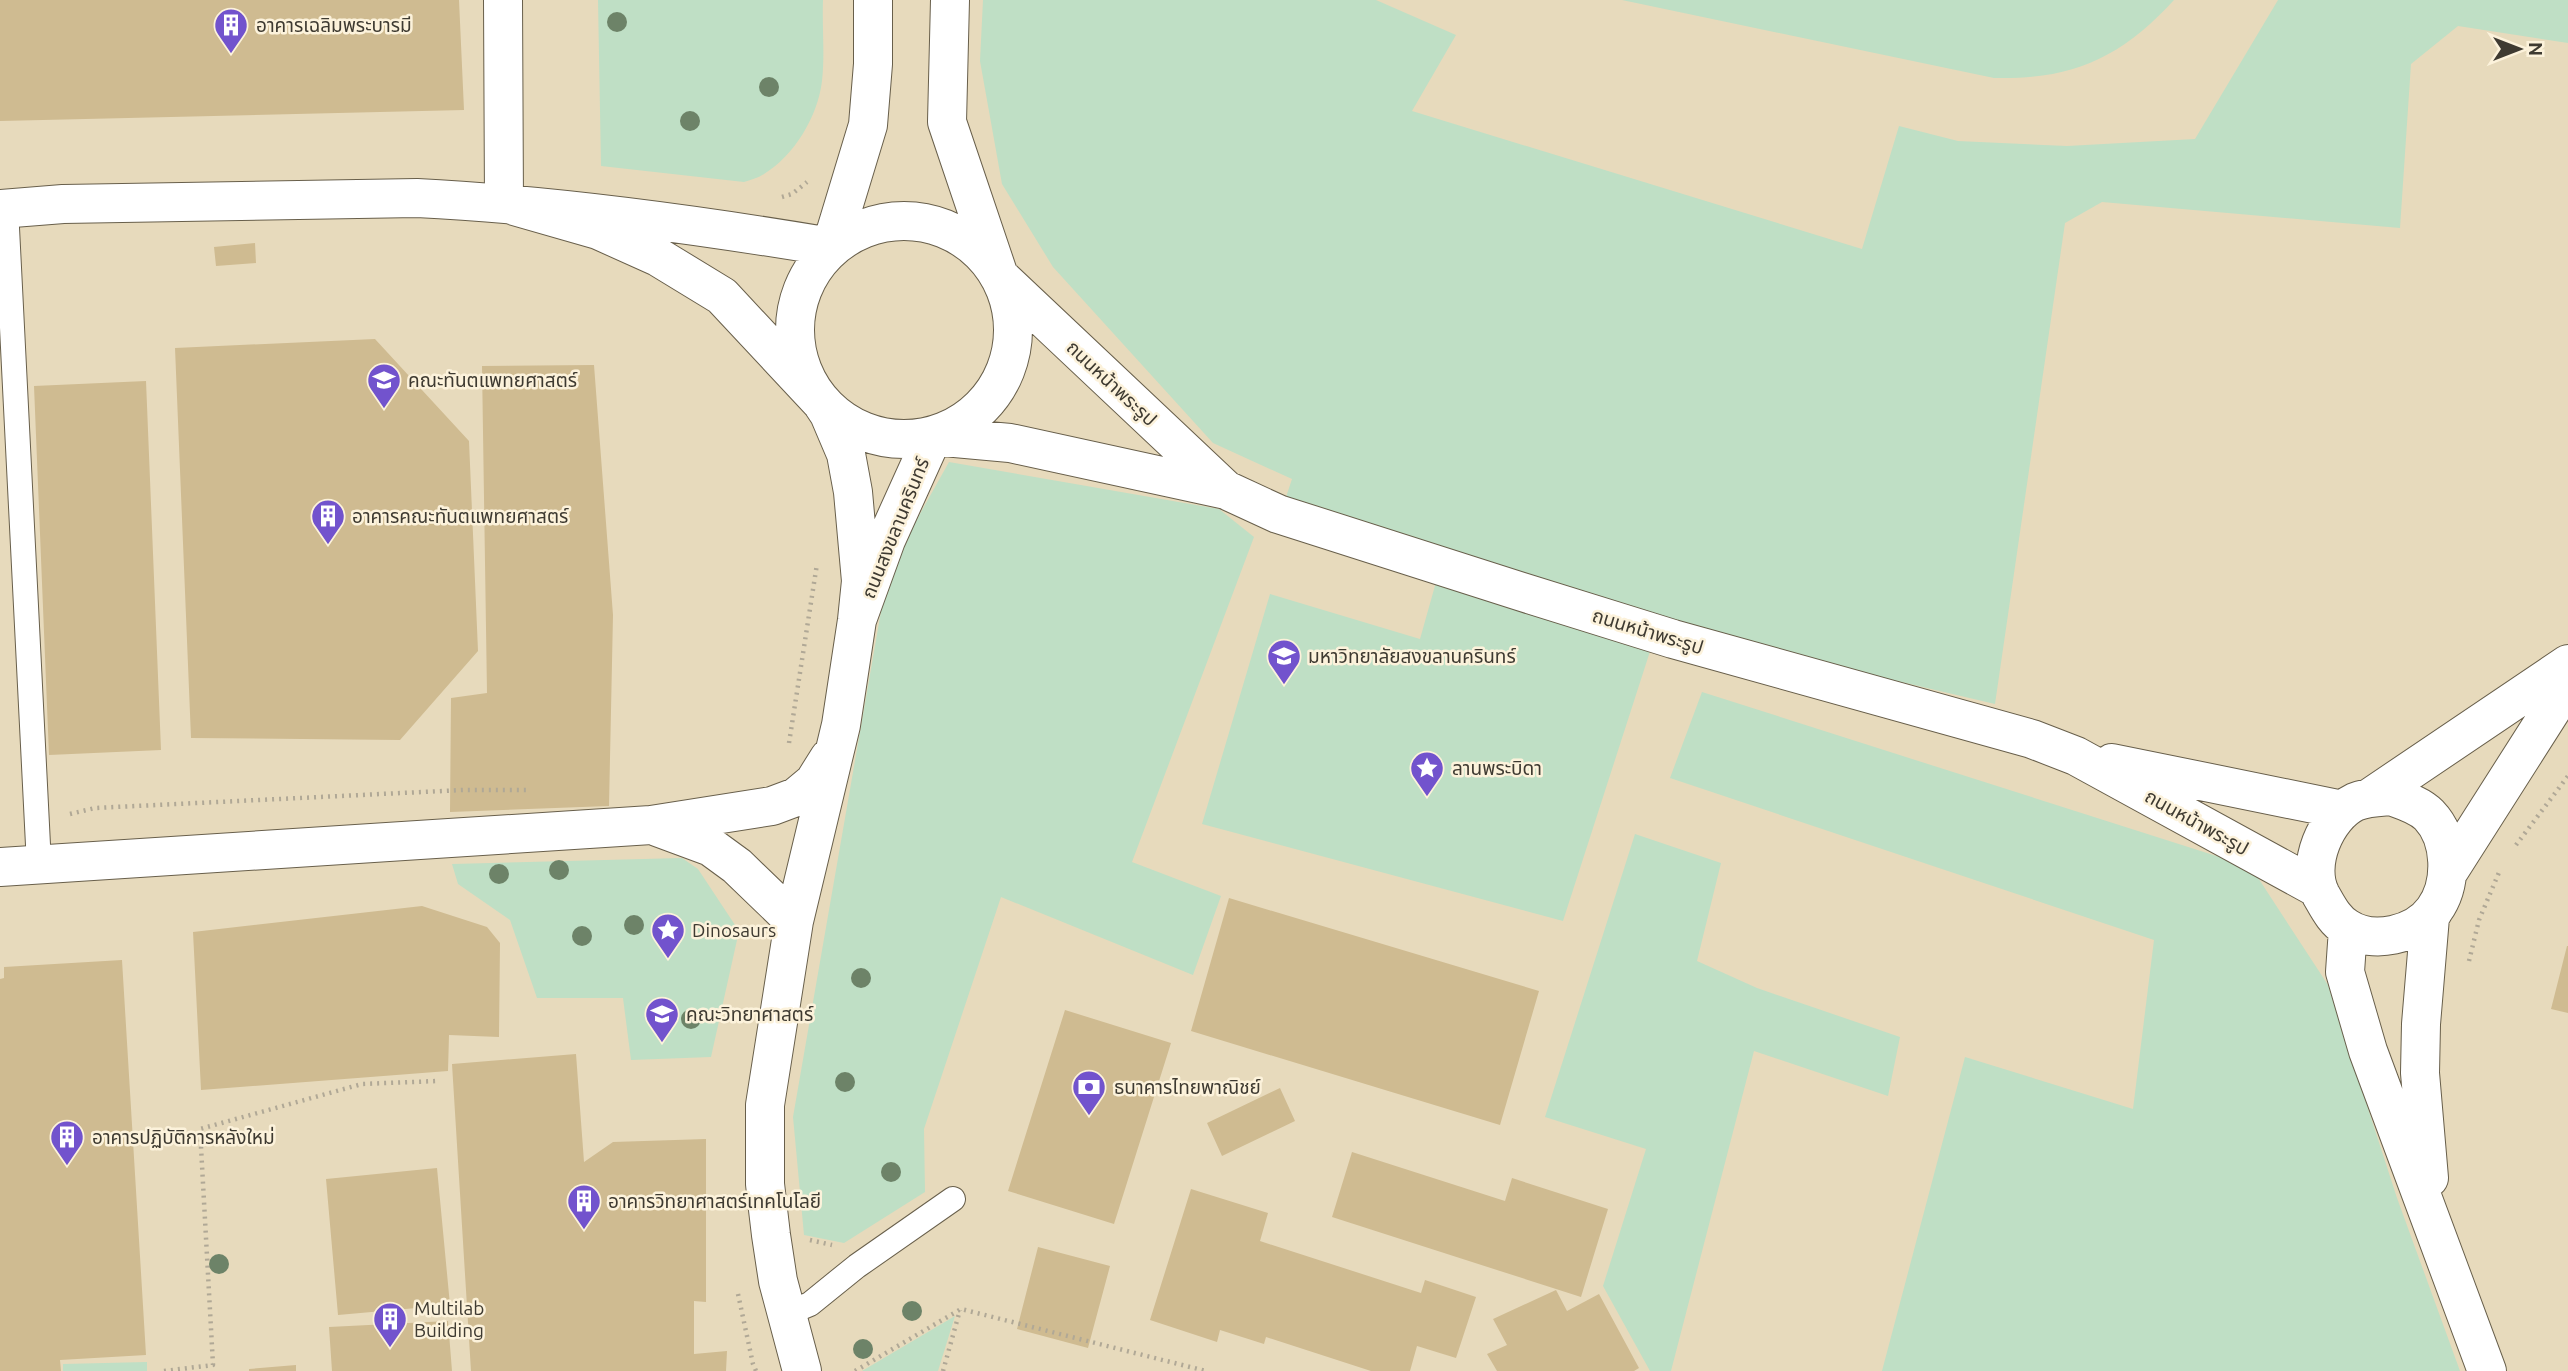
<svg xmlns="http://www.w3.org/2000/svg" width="2568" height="1371" viewBox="0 0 2568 1371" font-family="Ubuntu,'Noto Sans Thai',sans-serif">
<rect width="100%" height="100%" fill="#efe4ce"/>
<path fill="#e7dabc" d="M 0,0 L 2568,0 L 2568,1371 L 0,1371 Z"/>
<path fill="#bfdfc5" d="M 598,0 L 823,0 C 822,26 825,55 822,81 C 818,116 794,156 764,174 C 758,178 750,180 744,182 L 601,166 Z
M 983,0 L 1376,0 L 1456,35 L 1412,111 L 1862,249 L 1899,126 L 1958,141 L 2067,146 L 2195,139 L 2278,0 L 2568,0 L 2568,43 L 2458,26 L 2411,64 L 2400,228 L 2102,202 L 2065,223 L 1995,704 L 1735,643 L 1285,500 L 1292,479 L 1213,443 L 1053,267 L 1002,184 L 980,61 Z
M 1622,0 L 2174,0 C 2121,58 2072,80 1994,78 Z
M 949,462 L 1219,509 L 1254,537 L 1132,862 L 1221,896 L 1193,975 L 1001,897 L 924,1129 L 925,1192 L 844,1243 L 804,1235 L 793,1117 L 888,571 Z
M 1438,575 L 1654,639 L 1563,921 L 1202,824 L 1270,594 L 1420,639 Z
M 1702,692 L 2251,867 L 2328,985 L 2397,1198 L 2460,1371 L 1882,1371 L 1965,1057 L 2133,1109 L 2154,940 L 1670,778 Z
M 1635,834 L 1721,863 L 1697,961 L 1757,988 L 1900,1037 L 1888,1096 L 1754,1051 L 1671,1371 L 1650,1371 L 1603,1286 L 1646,1149 L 1545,1117 Z
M 682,858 L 698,869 L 739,931 L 711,1057 L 631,1060 L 623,998 L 537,998 L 510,920 L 458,884 L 452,864 Z
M 955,1316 L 938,1371 L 862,1371 Z
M 147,1362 L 147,1371 L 63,1371 L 63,1364 Z"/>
<path fill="#cfbb91" d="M 0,0 L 459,0 L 464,110 L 0,121 Z
M 255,243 L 256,263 L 216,266 L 214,247 Z
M 375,339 L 469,441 L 478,651 L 400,740 L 191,738 L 175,348 Z
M 594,365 L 613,615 L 609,806 L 450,812 L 451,698 L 487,693 L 482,366 Z
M 146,381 L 161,750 L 49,755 L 34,386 Z
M 1229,898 L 1539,991 L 1500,1125 L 1191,1031 Z
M 422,906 L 487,927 L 500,943 L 499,1037 L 449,1035 L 448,1071 L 201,1090 L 193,932 Z
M 2567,946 L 2568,946 L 2568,1013 L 2551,1009 Z
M 122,960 L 146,1355 L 60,1360 L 61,1371 L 0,1371 L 0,979 L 4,978 L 4,967 Z
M 1065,1010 L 1171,1043 L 1114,1224 L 1008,1191 Z
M 576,1054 L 584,1162 L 613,1142 L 706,1139 L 706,1302 L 694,1301 L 694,1354 L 727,1351 L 726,1371 L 471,1371 L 452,1064 Z
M 1280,1088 L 1295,1121 L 1222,1156 L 1207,1123 Z
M 1352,1152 L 1505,1201 L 1512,1178 L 1608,1209 L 1581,1297 L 1332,1217 Z
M 437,1168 L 450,1305 L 338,1315 L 326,1179 Z
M 1191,1189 L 1268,1213 L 1260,1241 L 1421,1293 L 1425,1280 L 1476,1297 L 1456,1358 L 1417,1346 L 1410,1371 L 1371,1371 L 1266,1337 L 1264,1344 L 1220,1330 L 1217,1342 L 1150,1320 Z
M 1038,1247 L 1110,1266 L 1088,1348 L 1017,1329 Z
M 1556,1290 L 1567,1311 L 1599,1294 L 1639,1368 L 1634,1371 L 1497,1371 L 1487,1354 L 1507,1345 L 1493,1319 Z
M 448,1321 L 452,1371 L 332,1371 L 329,1327 Z
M 296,1365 L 296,1371 L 249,1371 L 249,1369 Z"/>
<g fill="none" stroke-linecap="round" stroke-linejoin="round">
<g stroke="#685f4b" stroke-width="26">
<path id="service" d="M 6,208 L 39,865
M 786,1314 L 810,1304 L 857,1266 L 953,1199"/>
</g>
<g stroke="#685f4b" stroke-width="40">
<path id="minor" d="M 503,0 L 504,203
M 950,0 L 947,122 L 999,276 L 1226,490
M 504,203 L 598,230 L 658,257 L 722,296 L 821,402 L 829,414 L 846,454 L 853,492 L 861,581 L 857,620 L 841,725 L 794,921 L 765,1105 L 765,1184 L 771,1235 L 778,1281 L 802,1371
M 0,209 L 63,204 L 417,198 C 556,205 694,224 831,247 L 868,125 L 873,64 L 873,0
M795 330a109 109 0 1 1 218 0a109 109 0 1 1-218 0Z
M 857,620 L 886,540 L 933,436 L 1010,443 L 1226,490 L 1278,514 L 1519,591 L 1673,639 L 2032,739 L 2076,756 L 2317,888
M 2112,763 L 2343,810
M 2391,796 C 2405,801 2419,805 2429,815 C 2452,839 2453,884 2434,910 C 2416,935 2373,945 2347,928 C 2334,920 2328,907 2321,895 C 2305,865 2326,816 2355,802 C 2367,797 2379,797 2391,796 Z
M 2371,797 L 2568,664
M 657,827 L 711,847 L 737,866 L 794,921
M 0,867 L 651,825 L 772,806 L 796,797 L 814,782 L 829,758
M 2447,874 L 2568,684
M 2348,929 L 2345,972 L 2368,1051 L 2487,1371
M 2429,1178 L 2420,1073 L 2421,1024 L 2430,917 L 2434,910"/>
</g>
<path stroke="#b0a896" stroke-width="4.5" stroke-dasharray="2 5" stroke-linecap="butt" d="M 782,197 L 792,194 L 807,182
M 789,743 L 817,564
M 70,814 L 95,808 L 463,790 L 526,790
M 2516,845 L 2568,776
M 2469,961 L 2479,920 L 2500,870
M 810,1240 L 832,1245
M 738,1294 L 753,1364 L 756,1371
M 164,1371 L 213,1365 L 200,1129 L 362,1084 L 437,1081
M 855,1371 L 961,1309 L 1206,1371
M 943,1371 L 960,1310"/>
<use href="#service" stroke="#fff" stroke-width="24"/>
<use href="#minor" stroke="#fff" stroke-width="38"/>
</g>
<g fill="#6d8368">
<circle cx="617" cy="22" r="10"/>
<circle cx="769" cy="87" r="10"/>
<circle cx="690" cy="121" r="10"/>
<circle cx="559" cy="870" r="10"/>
<circle cx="499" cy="874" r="10"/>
<circle cx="634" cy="925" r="10"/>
<circle cx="582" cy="936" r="10"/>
<circle cx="861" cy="978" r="10"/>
<circle cx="691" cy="1019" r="10"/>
<circle cx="845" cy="1082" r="10"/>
<circle cx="891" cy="1172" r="10"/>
<circle cx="219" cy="1264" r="10"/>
<circle cx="912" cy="1311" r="10"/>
<circle cx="863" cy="1349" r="10"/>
</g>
<defs>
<g id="building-pin" transform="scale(1.75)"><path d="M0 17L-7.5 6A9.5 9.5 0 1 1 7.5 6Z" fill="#7253cd" stroke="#fcf2db"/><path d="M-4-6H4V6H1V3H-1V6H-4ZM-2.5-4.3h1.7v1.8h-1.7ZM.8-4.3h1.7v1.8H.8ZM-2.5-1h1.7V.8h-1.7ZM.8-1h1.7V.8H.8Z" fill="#fff"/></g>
<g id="university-pin" transform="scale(1.75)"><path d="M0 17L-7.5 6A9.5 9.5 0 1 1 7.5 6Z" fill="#7253cd" stroke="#fcf2db"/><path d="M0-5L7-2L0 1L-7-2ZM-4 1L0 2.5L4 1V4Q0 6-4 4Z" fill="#fff"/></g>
<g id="sight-pin" transform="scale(1.75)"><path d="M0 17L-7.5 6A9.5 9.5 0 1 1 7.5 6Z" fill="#7253cd" stroke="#fcf2db"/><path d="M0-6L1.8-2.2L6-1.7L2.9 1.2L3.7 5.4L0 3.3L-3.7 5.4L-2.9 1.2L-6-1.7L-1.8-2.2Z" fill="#fff"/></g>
<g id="bank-pin" transform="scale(1.75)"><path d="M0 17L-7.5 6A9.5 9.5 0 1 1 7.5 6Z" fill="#7253cd" stroke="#fcf2db"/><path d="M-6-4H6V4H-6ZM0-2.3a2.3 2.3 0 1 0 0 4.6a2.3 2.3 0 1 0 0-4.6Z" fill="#fff"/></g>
</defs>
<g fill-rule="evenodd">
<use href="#building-pin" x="231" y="25"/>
<use href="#university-pin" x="384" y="380"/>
<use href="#building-pin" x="328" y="516"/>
<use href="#university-pin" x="1284" y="656"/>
<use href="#sight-pin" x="1427" y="768"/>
<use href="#sight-pin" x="668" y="930"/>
<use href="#university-pin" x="662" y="1014"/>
<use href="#bank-pin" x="1089" y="1087"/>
<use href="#building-pin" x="67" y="1137"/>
<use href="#building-pin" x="584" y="1201"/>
<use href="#building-pin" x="390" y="1319"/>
</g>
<g text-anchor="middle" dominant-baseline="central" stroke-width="5" stroke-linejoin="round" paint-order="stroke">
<g font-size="19" fill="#3e3a31" stroke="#fcf2db" text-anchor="start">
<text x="256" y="25">อาคารเฉลิมพระบารมี</text>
<text x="408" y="380">คณะทันตแพทยศาสตร์</text>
<text x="352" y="516">อาคารคณะทันตแพทยศาสตร์</text>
<text x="1308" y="656">มหาวิทยาลัยสงขลานครินทร์</text>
<text x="1452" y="768">ลานพระบิดา</text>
<text x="692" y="930">Dinosaurs</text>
<text x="686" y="1014">คณะวิทยาศาสตร์</text>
<text x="1114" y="1087">ธนาคารไทยพาณิชย์</text>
<text x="92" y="1137">อาคารปฏิบัติการหลังใหม่</text>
<text x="608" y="1201">อาคารวิทยาศาสตร์เทคโนโลยี</text>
<text x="414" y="1308">Multilab<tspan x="414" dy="22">Building</tspan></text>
</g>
<g font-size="19" fill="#3e3a31" stroke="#fcf2db">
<text transform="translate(1112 383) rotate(43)">ถนนหน้าพระรูป</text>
<text transform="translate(895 528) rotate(-68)">ถนนสงขลานครินทร์</text>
<text transform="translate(1648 631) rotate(17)">ถนนหน้าพระรูป</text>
<text transform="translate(2197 822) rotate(29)">ถนนหน้าพระรูป</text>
</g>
</g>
<g transform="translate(2519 49) rotate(90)" stroke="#fcf2db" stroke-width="5" paint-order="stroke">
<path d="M0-5L12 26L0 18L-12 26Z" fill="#3e3a31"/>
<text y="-10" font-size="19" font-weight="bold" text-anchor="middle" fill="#3e3a31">N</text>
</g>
</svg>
